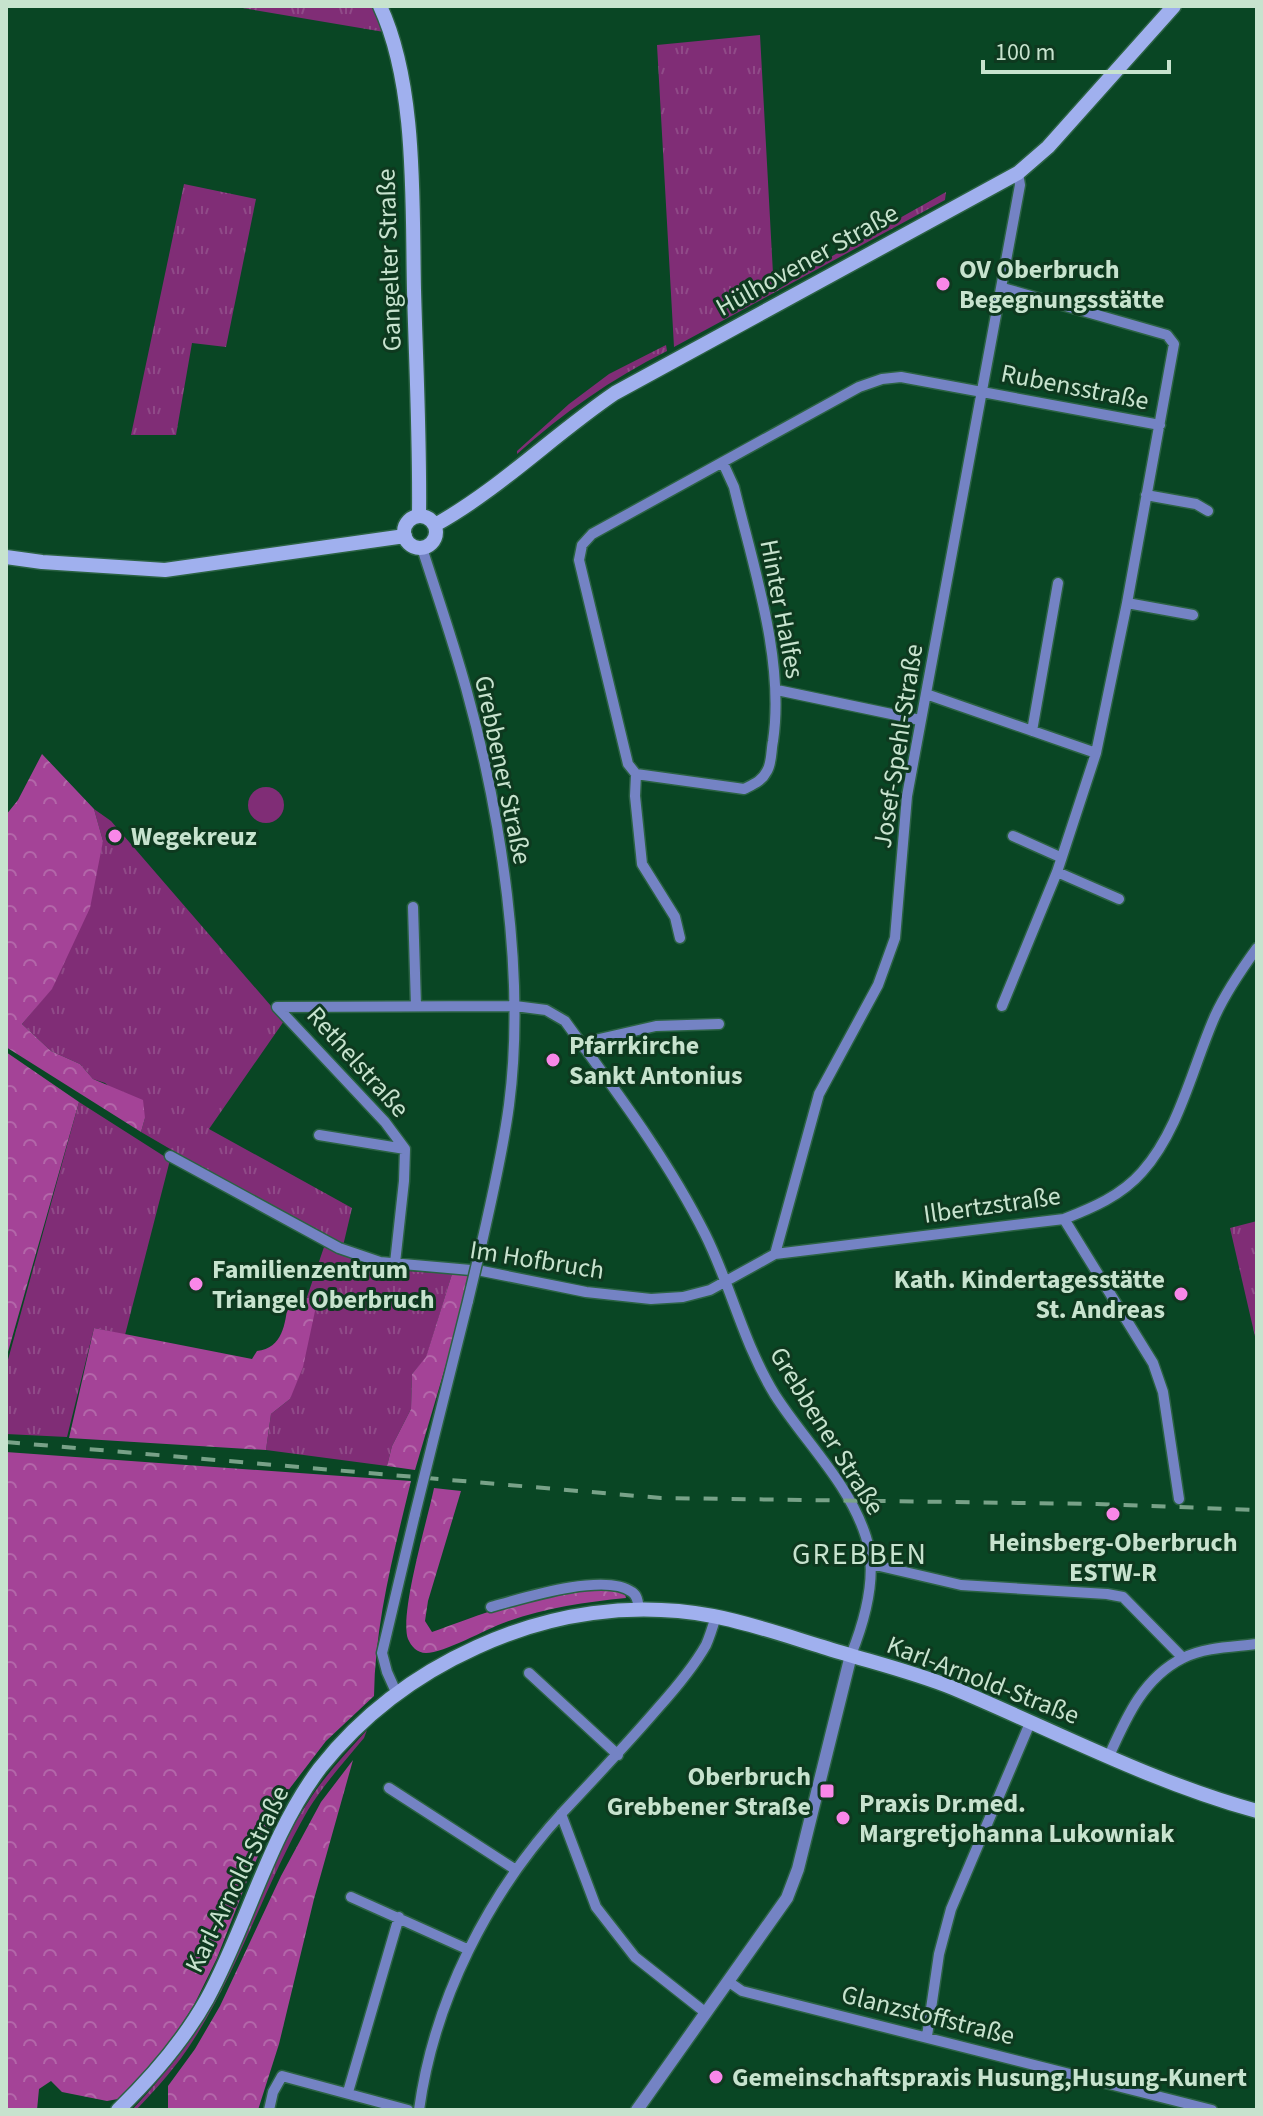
<svg xmlns="http://www.w3.org/2000/svg" width="1263" height="2116" viewBox="0 0 1263 2116" font-family="'Source Sans 3',sans-serif">
<defs>
<pattern id="grass-tufts" width="24" height="20" patternUnits="userSpaceOnUse" patternTransform="scale(2)"><rect width="24" height="20" fill="#802d76"/><path d="M3 7l-1-3M5 7V3M7 7l1-3M15 17l-1-3M17 17v-4M19 17l1-3" fill="none" stroke="#904b88"/></pattern>
<pattern id="forest-crowns" width="20" height="18" patternUnits="userSpaceOnUse" patternTransform="scale(2)"><rect width="20" height="18" fill="#a44397"/><path d="M2 6a3 3 0 1 1 6 0M12 15a3 3 0 1 1 6 0" fill="none" stroke="#b367a9"/></pattern>
</defs>
<rect width="100%" height="100%" fill="#094624"/>
<path fill="url(#grass-tufts)" d="M 231,6 L 373,6 L 384,32 Z
M 760,35 L 774,292 L 818,264 L 946,192 L 945,200 L 674,347 L 657,45 Z
M 184,184 L 256,199 L 226,347 L 192,343 L 176,435 L 131,435 Z
M 666,345 L 667,351 C 611,379 563,413 517,454 L 517,451 L 569,404 L 609,374 Z
M 94,809 L 111,821 L 284,1021 L 209,1129 L 352,1208 L 343,1246 L 299,1224 L 141,1132 L 145,1118 L 105,1083 L 93,1079 L 80,1064 L 51,1051 L 22,1024 L 52,988 L 103,841 Z
M 79,1102 L 170,1160 L 125,1335 L 94,1328 L 67,1437 L 6,1434 L 6,1367 Z
M 1257,1221 L 1257,1345 L 1230,1228 Z
M 324,1247 L 347,1257 L 392,1270 L 452,1274 L 426,1358 L 412,1374 L 411,1409 L 392,1446 L 387,1466 L 266,1450 L 271,1414 L 290,1399 L 309,1299 L 307,1297 Z
M 367,1730 L 364,1738 C 345,1761 324,1784 308,1810 C 265,1884 240,1967 194,2039 C 178,2065 157,2088 136,2110 L 132,2110 C 159,2081 184,2050 205,2016 C 238,1943 267,1863 312,1796 C 328,1772 348,1751 367,1730 Z"/>
<path fill="url(#forest-crowns)" d="M 42,754 L 94,809 L 103,841 L 90,908 L 52,989 L 22,1024 L 51,1051 L 80,1064 L 93,1079 L 143,1100 L 145,1118 L 141,1132 L 6,1047 L 6,815 L 18,800 Z
M 6,1052 L 79,1102 L 6,1359 Z
M 452,1274 L 472,1276 L 415,1470 L 387,1466 L 392,1446 L 411,1409 L 412,1374 L 426,1357 Z
M 303,1297 L 309,1298 L 315,1311 L 303,1367 L 290,1399 L 271,1414 L 266,1450 L 69,1438 L 94,1328 L 252,1359 L 257,1351 C 283,1348 285,1324 288,1303 Z
M 6,1452 L 411,1481 C 394,1552 375,1622 374,1696 L 326,1741 L 287,1792 L 249,1876 L 217,1958 L 194,2005 L 169,2044 L 135,2084 L 118,2099 L 107,2101 L 62,2092 L 51,2081 L 39,2089 L 37,2110 L 6,2110 Z
M 434,1488 L 461,1491 L 428,1601 L 425,1621 L 432,1632 C 480,1615 576,1576 625,1594 L 626,1598 C 585,1602 545,1608 506,1622 C 486,1629 444,1653 426,1653 C 417,1653 411,1646 408,1639 C 399,1614 428,1518 434,1488 Z
M 353,1760 L 314,1899 L 279,2044 L 258,2110 L 168,2110 L 168,2086 L 195,2049 L 220,2006 L 281,1876 L 321,1802 Z"/>
<path fill="#802d76" d="M248 805a18 18 0 1 1 36 0a18 18 0 1 1-36 0Z"/>
<g fill="none" stroke-linecap="round" stroke-linejoin="round">
<g stroke="#2b6243" stroke-width="13">
<path id="minor" d="M 723,463 L 734,487 C 753,566 785,660 773,741 C 771,750 772,763 767,771 C 762,781 754,784 744,789 L 636,774 L 628,764 L 579,560 L 582,545 L 592,534 L 859,387 L 882,379 L 901,377 L 1160,425
M 1146,495 L 1196,504 L 1208,511
M 422,548 C 437,595 453,641 466,688 C 501,814 526,975 509,1105 C 503,1151 492,1197 482,1242
M 1127,603 L 1193,615
M 777,690 L 920,720
M 926,694 L 1096,753 L 1127,603 L 1174,344 L 1167,335 L 1003,288
M 1032,731 L 1058,583
M 636,774 L 635,796 L 642,864 L 675,917 L 680,938
M 1013,836 L 1060,857
M 1057,872 L 1119,899
M 413,907 L 416,1006
M 1002,1006 L 1057,872 L 1096,753
M 277,1007 L 515,1006 L 546,1010 L 565,1021 C 615,1090 667,1158 705,1234 C 731,1286 744,1345 775,1395 C 805,1442 849,1483 866,1537 C 878,1574 865,1620 851,1655
M 277,1007 L 385,1122 L 405,1149
M 585,1049 L 599,1039 L 656,1026 L 719,1024
M 319,1135 L 405,1149
M 170,1156 L 339,1248 L 380,1262 L 482,1271 L 586,1292 L 651,1299 L 683,1297 L 710,1290 L 775,1254 L 1064,1219 C 1092,1208 1121,1196 1142,1172 C 1180,1129 1192,1068 1215,1016 C 1226,992 1241,970 1257,948
M 1064,1219 L 1153,1363 L 1163,1392 L 1179,1499
M 775,1254 L 819,1094 L 878,985 L 895,938 L 907,796 L 1020,185 L 1018,173
M 395,1263 L 404,1181 L 405,1149
M 433,1441 L 468,1301
M 871,1564 L 961,1585 L 1107,1594 L 1123,1597 L 1183,1658
M 491,1607 C 523,1598 605,1572 632,1592 C 638,1596 638,1603 639,1609
M 529,1673 L 618,1755
M 396,1692 L 387,1672 L 382,1653 L 415,1514
M 1109,1756 C 1126,1718 1143,1678 1183,1658 C 1205,1647 1233,1647 1257,1644
M 389,1788 L 516,1870
M 561,1814 L 596,1907 L 635,1957 L 706,2013
M 351,1897 L 467,1949
M 729,1982 L 742,1991 L 1212,2110
M 927,2036 L 939,1954 L 951,1909 L 1030,1723
M 348,2092 L 399,1917
M 269,2110 L 273,2092 L 282,2076 L 408,2110
M 419,2110 C 434,2000 488,1894 563,1812 C 595,1778 627,1744 658,1708 C 675,1689 693,1668 706,1645 C 710,1636 713,1626 716,1616"/>
</g>
<g stroke="#2b6243" stroke-width="15">
<path id="tertiary" d="M 637,2110 L 787,1898 L 798,1869 L 851,1655"/>
</g>
<g stroke="#2b6243" stroke-width="17">
<path id="secondary" d="M 380,6 C 417,85 412,203 414,290 C 416,365 420,440 419,516
M404 532a16 16 0 1 1 32 0a16 16 0 1 1-32 0Z
M 435,525 C 500,489 553,435 615,393 L 1018,173 L 1048,147 L 1174,6
M 6,557 L 42,562 L 165,570 L 405,536
M 118,2110 C 152,2077 184,2040 207,1999 C 248,1924 268,1837 320,1768 C 362,1715 415,1675 477,1647 C 551,1613 632,1601 713,1616 C 750,1623 787,1636 823,1647 C 867,1661 911,1671 953,1688 C 1053,1730 1151,1782 1257,1811"/>
</g>
<use href="#minor" stroke="#7483c4" stroke-width="10"/>
<use href="#tertiary" stroke="#7483c4" stroke-width="12"/>
<use href="#secondary" stroke="#a0b0ee" stroke-width="14"/>
<path stroke="#78a288" stroke-width="4" stroke-dasharray="14 14" stroke-linecap="butt" d="M 6,1442 L 661,1498 L 1097,1504 L 1257,1510"/>
<g stroke="#2b6243" stroke-width="13" stroke-linecap="butt">
<path id="minor-bridge" d="M 468,1301 L 482,1242
M 415,1514 L 433,1441"/>
</g>
<use href="#minor-bridge" stroke="#7483c4" stroke-width="10"/>
</g>
<g fill="#f987e8" stroke="#0e391f" stroke-width="3">
<circle cx="943" cy="284" r="8"/>
<circle cx="115" cy="836" r="8"/>
<circle cx="553" cy="1060" r="8"/>
<circle cx="196" cy="1284" r="8"/>
<circle cx="1181" cy="1294" r="8"/>
<circle cx="1113" cy="1514" r="8"/>
<rect x="819" y="1783" width="16" height="16" rx="4"/>
<circle cx="843" cy="1818" r="8"/>
<circle cx="716" cy="2077" r="8"/>
</g>
<g text-anchor="middle" dominant-baseline="central" stroke-width="6" stroke-linejoin="round" paint-order="stroke">
<g font-size="26" fill="#c7e3ce" stroke="#0e391f">
<text transform="translate(389 260) rotate(-92)">Gangelter Straße</text>
<text transform="translate(807 260) rotate(-29)">Hülhovener Straße</text>
<text transform="translate(1075 387) rotate(11)">Rubensstraße</text>
<text transform="translate(782 609) rotate(79)">Hinter Halfes</text>
<text transform="translate(898 746) rotate(-81)">Josef-Spehl-Straße</text>
<text transform="translate(503 770) rotate(78)">Grebbener Straße</text>
<text transform="translate(358 1062) rotate(48)">Rethelstraße</text>
<text transform="translate(992 1205) rotate(-8)">Ilbertzstraße</text>
<text transform="translate(537 1260) rotate(9)">Im Hofbruch</text>
<text transform="translate(827 1431) rotate(58)">Grebbener Straße</text>
<text transform="translate(983 1680) rotate(21)">Karl-Arnold-Straße</text>
<text transform="translate(237 1879) rotate(-64)">Karl-Arnold-Straße</text>
<text transform="translate(928 2015) rotate(14)">Glanzstoffstraße</text>
</g>
<g font-size="26" font-weight="bold" fill="#c7e3ce" stroke="#0e391f" text-anchor="start">
<text x="959" y="269">OV Oberbruch<tspan x="959" dy="30">Begegnungsstätte</tspan></text>
<text x="131" y="836">Wegekreuz</text>
<text x="569" y="1045">Pfarrkirche<tspan x="569" dy="30">Sankt Antonius</tspan></text>
<text x="212" y="1269">Familienzentrum<tspan x="212" dy="30">Triangel Oberbruch</tspan></text>
<text x="1165" y="1279" text-anchor="end">Kath. Kindertagesstätte<tspan x="1165" dy="30">St. Andreas</tspan></text>
<text x="1113" y="1542" text-anchor="middle">Heinsberg-Oberbruch<tspan x="1113" dy="30">ESTW-R</tspan></text>
<text x="811" y="1776" text-anchor="end">Oberbruch<tspan x="811" dy="30">Grebbener Straße</tspan></text>
<text x="859" y="1803">Praxis Dr.med.<tspan x="859" dy="30">Margretjohanna Lukowniak</tspan></text>
<text x="732" y="2077">Gemeinschaftspraxis Husung,Husung-Kunert</text>
</g>
<g font-size="30" letter-spacing="2" fill="#c7e3ce" stroke="#0e391f">
<text x="860" y="1554">GREBBEN</text>
</g>
</g>
<rect width="1263" height="2116" fill="none" stroke="#c7e3ce" stroke-width="16"/>
<path d="M983 60v12h186v-12" fill="none" stroke="#c7e3ce" stroke-width="4"/>
<text x="995" y="60" font-size="24" fill="#c7e3ce" stroke="#0e391f" stroke-width="6" paint-order="stroke">100 m</text>
</svg>
